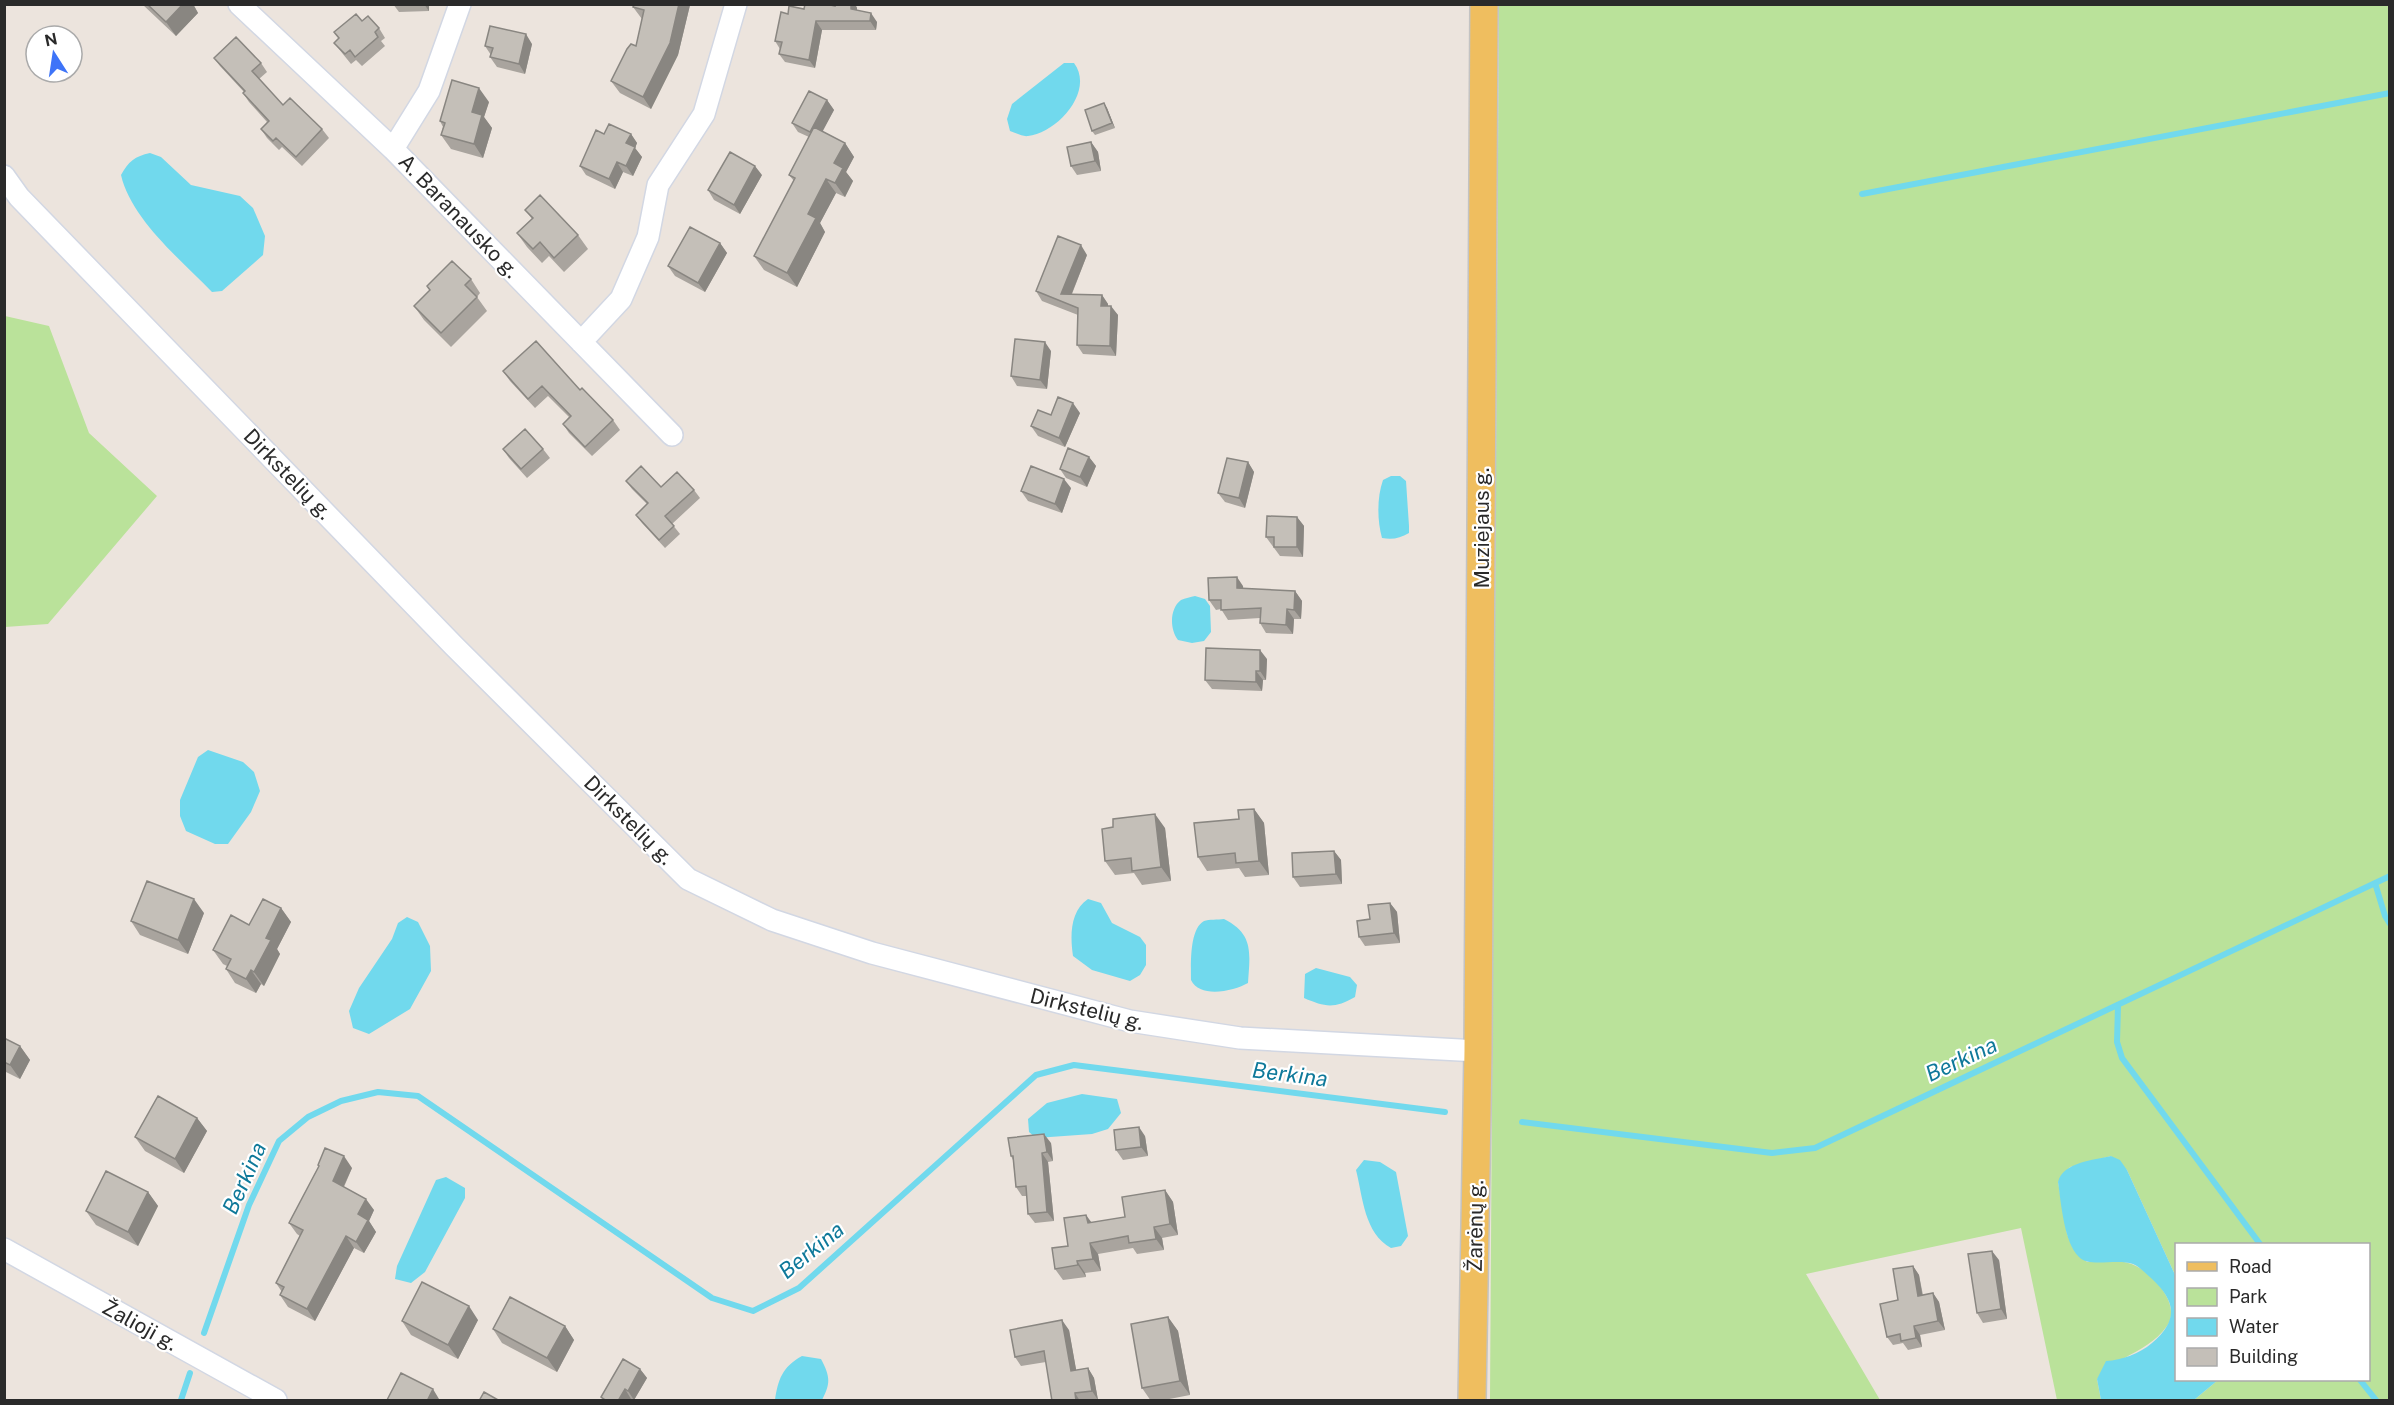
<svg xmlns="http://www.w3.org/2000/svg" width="2394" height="1405" viewBox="0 0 2394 1405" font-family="'Public Sans',sans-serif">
<rect width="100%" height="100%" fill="#ece4dd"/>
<path fill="#bae29a" d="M 1499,5 L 2389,5 L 2389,1400 L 2194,1400 L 2218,1380 L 2368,1380 L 2368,1244 L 2176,1244 L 2176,1277 L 2127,1170 L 2111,1156 L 2070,1167 L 2058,1182 L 2067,1234 L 2073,1248 L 2087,1262 C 2101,1262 2115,1259 2128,1263 C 2149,1268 2183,1304 2167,1326 C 2156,1342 2140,1349 2123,1359 C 2114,1365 2106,1372 2097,1379 L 2101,1400 L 2057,1400 L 2021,1228 L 1806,1274 L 1880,1400 L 1490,1400 Z
M 5,316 L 49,326 L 89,433 L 157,496 L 48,624 L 5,627 Z"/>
<path fill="#71d9ed" d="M 1064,63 L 1074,63 C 1095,91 1057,133 1028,136 C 1023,137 1016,133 1010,131 L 1007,119 L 1012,104 Z
M 150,153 L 161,157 L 191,185 L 240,196 L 253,208 L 265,236 L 263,255 L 222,291 L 212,292 C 181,260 131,219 121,175 C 128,162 135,156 150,153 Z
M 1391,476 L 1400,476 L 1406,481 L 1409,526 L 1409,533 C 1400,538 1393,540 1382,538 C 1377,520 1377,497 1383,480 Z
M 1195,596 L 1205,599 L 1210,606 L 1211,632 L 1204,641 L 1192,643 L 1178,640 C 1170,630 1169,609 1181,600 C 1185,598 1191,597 1195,596 Z
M 208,750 L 243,762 L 254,772 L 260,791 L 251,812 L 228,844 L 215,844 L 186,831 L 180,816 L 180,800 L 198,757 Z
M 1088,899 L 1101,903 L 1112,923 L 1140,937 L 1146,945 L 1146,965 L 1140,975 L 1130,981 L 1092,970 L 1073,956 C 1070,936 1070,911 1088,899 Z
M 407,917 L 418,922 L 430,946 L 431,971 L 410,1009 L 369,1034 L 353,1028 L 349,1011 L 359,988 L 392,939 L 398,923 Z
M 1224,919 C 1254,934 1250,953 1248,983 C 1234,991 1200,999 1191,980 C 1191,966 1189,929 1204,921 C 1209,919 1218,920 1224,919 Z
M 1316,968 L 1350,977 L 1357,985 L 1355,997 C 1334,1009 1325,1007 1304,998 L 1305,974 Z
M 1082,1094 L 1117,1099 L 1121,1113 L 1108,1129 L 1092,1134 L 1036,1138 L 1029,1132 L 1028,1119 L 1047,1103 Z
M 2111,1156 L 2120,1160 L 2127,1170 L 2176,1277 L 2176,1380 L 2218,1380 L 2194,1400 L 2101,1400 L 2097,1379 L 2106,1361 C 2122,1360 2139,1354 2152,1343 C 2179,1320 2176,1301 2151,1278 C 2145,1273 2140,1267 2133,1264 C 2117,1258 2089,1268 2079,1257 C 2064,1243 2061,1202 2058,1182 C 2063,1162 2094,1160 2111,1156 Z
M 1364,1160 L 1380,1162 L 1396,1172 L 1408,1236 L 1401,1246 L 1391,1248 C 1364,1233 1363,1198 1356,1170 Z
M 446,1177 L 465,1188 L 465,1198 L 425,1272 L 411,1283 L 395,1279 L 397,1266 L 436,1180 Z
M 802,1356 L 821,1359 C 830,1376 831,1383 822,1400 L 775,1400 C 778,1380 782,1367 802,1356 Z"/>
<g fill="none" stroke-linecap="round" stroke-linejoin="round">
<path stroke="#71d9ed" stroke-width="6" d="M 1862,194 L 2390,93
M 2375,883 L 2385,916 L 2390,924
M 2118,1006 L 2117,1042 L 2122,1058 L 2260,1244
M 1522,1122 L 1772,1153 L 1815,1148 L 2390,876
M 204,1333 L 249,1205 L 279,1141 L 308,1117 L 341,1101 L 378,1092 L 418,1096 L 712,1298 L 753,1311 L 799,1288 L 1036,1075 L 1074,1065 L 1445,1112
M 2360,1380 L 2376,1400
M 181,1400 L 190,1373"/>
<g stroke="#d2d7e3" stroke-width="24">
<path id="minor" d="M 239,4 L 393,149 L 672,435
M 393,149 L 429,91 L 460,4
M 4,176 L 19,197 L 454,646 L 688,879 L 772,920 L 872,953 L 1130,1021 L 1240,1038 L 1478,1051
M 581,342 L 621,299 L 648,237 L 658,185 L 704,114 L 736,4
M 4,1249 L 276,1400"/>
</g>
<g stroke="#c3c3c3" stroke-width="30">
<path id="major" d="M 1472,1400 L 1478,1051 L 1484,4"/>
</g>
<use href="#minor" stroke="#fff" stroke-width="21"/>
<use href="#major" stroke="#efbe5f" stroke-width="27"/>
</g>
<path fill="#a9a49e" d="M 142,4 L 193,4 L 198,13 L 176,36 Z
M 393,4 L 429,4 L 429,11 L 399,12 Z
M 835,4 L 855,4 L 857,8 L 857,10 L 877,22 L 876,30 L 822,30 L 815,68 L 785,62 L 779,54 L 780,49 L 775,41 L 788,14 L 804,9 L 835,6 Z
M 690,5 L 678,55 L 651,109 L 620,93 L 611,81 L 636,46 L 642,19 L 633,7 Z
M 362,21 L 379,28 L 385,38 L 381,41 L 385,46 L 362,66 L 356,60 L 351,64 L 334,43 L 339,39 L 334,32 Z
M 532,44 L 525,74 L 497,67 L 490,57 L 491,55 L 485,46 Z
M 214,58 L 261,63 L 267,72 L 259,79 L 283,105 L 322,129 L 329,138 L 302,166 L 282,147 L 279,150 L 267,138 L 261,129 L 267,122 L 249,102 L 243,93 L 244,92 L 220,66 Z
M 827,100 L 834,110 L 822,131 L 845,143 L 854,157 L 846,172 L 853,181 L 845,197 L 836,193 L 820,223 L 825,232 L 797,287 L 764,270 L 754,256 L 794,181 L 789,175 L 809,137 L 798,132 L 792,123 Z
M 489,102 L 484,117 L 492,128 L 483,158 L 451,149 L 441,135 L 443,127 L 440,121 Z
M 1104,103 L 1107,108 L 1115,128 L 1095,135 L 1092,131 Z
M 604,134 L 631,134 L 637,143 L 635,148 L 642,157 L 633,176 L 623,172 L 615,189 L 586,175 L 580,166 Z
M 1091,142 L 1098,152 L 1101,171 L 1077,175 L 1071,166 Z
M 762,175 L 740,214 L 714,200 L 708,190 Z
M 525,210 L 578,235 L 588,249 L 564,272 L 549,256 L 542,263 L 527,247 L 517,233 L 532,219 Z
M 720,243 L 727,253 L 705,292 L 675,276 L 668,266 Z
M 1087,255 L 1072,294 L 1102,295 L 1108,304 L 1108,306 L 1118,315 L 1116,356 L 1083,354 L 1077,345 L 1078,315 L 1042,301 L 1036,291 Z
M 471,279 L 480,293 L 477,297 L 487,311 L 451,347 L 424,320 L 414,306 L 430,290 L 427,286 Z
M 1051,351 L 1047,389 L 1017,386 L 1011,376 Z
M 503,371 L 580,390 L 613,420 L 620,430 L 592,456 L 569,433 L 563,424 L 569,417 L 548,396 L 535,408 L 510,381 Z
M 1080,413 L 1065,447 L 1038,436 L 1031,426 L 1051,415 Z
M 503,449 L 543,449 L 550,458 L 527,478 L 509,458 Z
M 1089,457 L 1096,466 L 1087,487 L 1066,478 L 1060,469 Z
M 1248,462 L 1254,472 L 1245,508 L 1225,502 L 1218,493 Z
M 626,481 L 661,487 L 694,490 L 700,498 L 672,524 L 680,534 L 665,548 L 642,523 L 636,515 L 647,504 L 632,489 Z
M 1071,488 L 1062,513 L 1028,501 L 1021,491 Z
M 1297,517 L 1304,526 L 1303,557 L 1280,556 L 1266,537 Z
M 1243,586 L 1243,589 L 1295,591 L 1302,601 L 1301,619 L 1294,619 L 1293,634 L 1266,633 L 1260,623 L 1260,618 L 1228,620 L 1221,609 L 1216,610 L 1209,600 Z
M 1267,659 L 1266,680 L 1263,680 L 1262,691 L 1212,689 L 1205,680 Z
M 1254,809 L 1264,823 L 1269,875 L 1245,877 L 1239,868 L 1207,871 L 1198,857 L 1239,819 Z
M 1165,828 L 1171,881 L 1142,885 L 1134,873 L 1115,875 L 1105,861 Z
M 1334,851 L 1341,860 L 1342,884 L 1300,887 L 1293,877 Z
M 1390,903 L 1397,912 L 1400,943 L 1365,946 L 1359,937 L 1370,919 Z
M 281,908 L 291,922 L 277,949 L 280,954 L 264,986 L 261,984 L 256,993 L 235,983 L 226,969 L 227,966 L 223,964 L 213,950 L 249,925 Z
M 204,913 L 188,954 L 140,935 L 131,921 Z
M 4,1038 L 20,1046 L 30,1060 L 20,1079 L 4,1071 Z
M 197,1118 L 207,1131 L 184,1173 L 145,1151 L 135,1137 Z
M 1145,1136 L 1148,1156 L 1123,1160 L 1116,1150 Z
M 1051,1143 L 1053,1161 L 1048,1162 L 1054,1221 L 1035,1223 L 1028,1214 L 1027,1196 L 1022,1196 L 1016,1187 L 1013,1160 L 1011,1156 Z
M 318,1165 L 352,1168 L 344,1187 L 374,1210 L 369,1221 L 376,1232 L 364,1253 L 354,1248 L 315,1321 L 288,1307 L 280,1295 L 282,1292 L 276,1283 L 300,1236 L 297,1234 L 289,1223 L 319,1167 Z
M 1165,1190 L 1173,1202 L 1178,1235 L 1162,1238 L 1164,1250 L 1137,1254 L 1133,1248 L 1098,1254 L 1101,1271 L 1085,1273 L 1086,1277 L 1063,1280 L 1055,1269 L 1068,1246 L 1092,1223 L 1125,1217 Z
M 148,1192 L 158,1206 L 138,1246 L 96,1225 L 86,1211 Z
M 1999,1260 L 2007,1319 L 1983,1323 L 1977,1313 Z
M 1913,1266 L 1919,1275 L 1923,1295 L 1933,1293 L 1939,1302 L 1945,1330 L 1920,1335 L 1922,1347 L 1908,1350 L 1903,1343 L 1893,1345 L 1887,1337 L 1898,1300 Z
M 1168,1317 L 1178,1331 L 1190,1395 L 1159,1401 L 1151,1401 L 1142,1388 Z
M 478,1320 L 458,1359 L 411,1335 L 402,1321 Z
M 565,1326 L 574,1340 L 557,1372 L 502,1343 L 493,1329 Z
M 1069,1330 L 1076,1370 L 1088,1368 L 1094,1378 L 1098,1400 L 1052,1401 L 1046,1362 L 1021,1366 L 1015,1357 Z
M 640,1369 L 647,1378 L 634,1400 L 631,1399 L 630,1401 L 603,1401 L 601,1397 Z"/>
<path fill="#898681" d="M 183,4 L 193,4 L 198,13 L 176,36 L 166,22 Z
M 424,4 L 429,4 L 429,11 Z
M 679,4 L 690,5 L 678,55 L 651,109 L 643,97 Z
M 851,4 L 855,4 L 857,8 L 857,18 L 851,9 Z
M 871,13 L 877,22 L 876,30 L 870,21 Z
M 816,21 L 822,30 L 815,68 L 809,60 Z
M 526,34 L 532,44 L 525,74 L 519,64 Z
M 479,88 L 489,102 L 484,117 L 492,128 L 483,158 L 474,144 L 472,112 Z
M 827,100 L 834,110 L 817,142 L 810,132 Z
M 1104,103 L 1107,108 L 1115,128 L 1112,123 Z
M 631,134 L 637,143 L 635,148 L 642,157 L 633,176 L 626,166 L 626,143 Z
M 1091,142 L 1098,152 L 1101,171 L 1095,161 Z
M 845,143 L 854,157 L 846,172 L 853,181 L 845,197 L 835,183 L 834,163 Z
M 617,162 L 623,172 L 615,189 L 609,179 Z
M 755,166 L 762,175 L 740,214 L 734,205 Z
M 826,179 L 836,193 L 820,223 L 825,232 L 797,287 L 787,273 L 808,214 Z
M 720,243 L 727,253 L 705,292 L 698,283 Z
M 1081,245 L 1087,255 L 1068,303 L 1061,294 Z
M 1102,295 L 1108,304 L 1108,315 L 1101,306 Z
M 1111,306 L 1118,315 L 1116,356 L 1110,346 Z
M 1045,342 L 1051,351 L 1047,389 L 1040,380 Z
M 1073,403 L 1080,413 L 1065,447 L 1059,438 Z
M 1089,457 L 1096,466 L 1087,487 L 1080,477 Z
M 1248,462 L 1254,472 L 1245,508 L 1239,498 Z
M 1064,479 L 1071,488 L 1062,513 L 1055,504 Z
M 1297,517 L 1304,526 L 1303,557 L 1297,547 Z
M 1237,577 L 1243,586 L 1244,598 L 1237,588 Z
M 1295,591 L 1302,601 L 1301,619 L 1294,610 Z
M 1287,609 L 1294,619 L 1293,634 L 1286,625 Z
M 1260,650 L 1267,659 L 1266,680 L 1260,671 Z
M 1256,671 L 1263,680 L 1262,691 L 1256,682 Z
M 1254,809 L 1264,823 L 1269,875 L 1259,861 Z
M 1155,814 L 1165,828 L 1171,881 L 1161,867 Z
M 1334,851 L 1341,860 L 1342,884 L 1336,874 Z
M 194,899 L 204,913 L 188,954 L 178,940 Z
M 1390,903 L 1397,912 L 1400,943 L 1394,933 Z
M 281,908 L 291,922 L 277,949 L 280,954 L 264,986 L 254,972 L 266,938 Z
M 251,970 L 261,984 L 256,993 L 246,979 Z
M 20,1046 L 30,1060 L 20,1079 L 10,1065 Z
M 197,1118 L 207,1131 L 184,1173 L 175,1159 Z
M 1139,1127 L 1145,1136 L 1148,1156 L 1141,1147 Z
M 1044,1134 L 1051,1143 L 1053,1161 L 1047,1152 Z
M 1042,1153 L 1048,1162 L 1054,1221 L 1047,1212 Z
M 344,1156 L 352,1168 L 341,1192 L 333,1181 Z
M 1165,1190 L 1173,1202 L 1178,1235 L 1170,1224 Z
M 148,1192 L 158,1206 L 138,1246 L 128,1232 Z
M 366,1199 L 374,1210 L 369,1221 L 376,1232 L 364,1253 L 356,1242 L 358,1214 Z
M 1086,1215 L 1095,1227 L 1088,1223 Z
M 1154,1227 L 1162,1238 L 1164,1250 L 1156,1239 Z
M 346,1236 L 354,1248 L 315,1321 L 307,1309 Z
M 1090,1243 L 1098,1254 L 1101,1271 L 1093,1259 Z
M 1992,1251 L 1999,1260 L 2007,1319 L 2001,1309 Z
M 1077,1261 L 1085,1273 L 1086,1277 L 1078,1265 Z
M 1913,1266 L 1919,1275 L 1924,1305 L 1918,1296 Z
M 1933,1293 L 1939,1302 L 1945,1330 L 1938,1321 Z
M 469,1306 L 478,1320 L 458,1359 L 448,1345 Z
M 1168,1317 L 1178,1331 L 1190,1395 L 1180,1381 Z
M 1062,1320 L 1069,1330 L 1078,1380 L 1071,1371 Z
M 565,1326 L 574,1340 L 557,1372 L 547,1358 Z
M 1914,1326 L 1920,1335 L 1922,1347 L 1916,1338 Z
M 1088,1368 L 1094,1378 L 1098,1400 L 1092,1391 Z
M 640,1369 L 647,1378 L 634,1400 L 628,1391 Z
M 433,1389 L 439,1399 L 438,1401 L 427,1401 Z
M 625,1389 L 631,1399 L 630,1401 L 618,1401 Z
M 1075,1393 L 1080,1401 L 1076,1401 Z"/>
<path fill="#c4bfb8" stroke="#898681" stroke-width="1.5" d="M 147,4 L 183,4 L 166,22 Z
M 634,4 L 679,4 L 670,43 L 643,97 L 611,81 L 627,49 L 631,44 L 636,46 L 644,10 L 633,7 Z
M 805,4 L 826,4 L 835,6 L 835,4 L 851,4 L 851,9 L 871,13 L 870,21 L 816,21 L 809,60 L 779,54 L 782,42 L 775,41 L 781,12 L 788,14 L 789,6 L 804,9 Z
M 356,14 L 362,21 L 368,16 L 379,28 L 375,32 L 378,37 L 355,57 L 350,50 L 345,54 L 334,43 L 339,38 L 334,32 Z
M 490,26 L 526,34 L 519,64 L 490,57 L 493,48 L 485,46 Z
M 236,37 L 261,63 L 252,71 L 283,105 L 290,98 L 322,129 L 296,157 L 276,138 L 273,141 L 261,129 L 269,121 L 243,93 L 245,91 L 214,58 Z
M 452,80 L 479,88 L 472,112 L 482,115 L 474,144 L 441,135 L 445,123 L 440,121 Z
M 809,91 L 827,100 L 810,132 L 792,123 Z
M 1104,103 L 1112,123 L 1092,131 L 1085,110 Z
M 609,124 L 631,134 L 626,143 L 635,147 L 626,166 L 617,162 L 609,179 L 580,166 L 596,130 L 604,134 Z
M 814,127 L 845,143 L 834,163 L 843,168 L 835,183 L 826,179 L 808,214 L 816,218 L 787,273 L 754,256 L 795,178 L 789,175 Z
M 1091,142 L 1095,161 L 1071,166 L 1067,147 Z
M 730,152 L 755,166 L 734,205 L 708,190 Z
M 540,195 L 578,235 L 554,258 L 540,242 L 533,249 L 517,233 L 533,218 L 525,210 Z
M 690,227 L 720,243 L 698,283 L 668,266 Z
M 1058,236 L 1081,245 L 1061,294 L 1102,295 L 1101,306 L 1111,306 L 1110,346 L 1077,345 L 1078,308 L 1036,291 Z
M 452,261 L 471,279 L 465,285 L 477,297 L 441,333 L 414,306 L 430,290 L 427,286 Z
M 1015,339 L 1045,342 L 1040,380 L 1011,376 Z
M 536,341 L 580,390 L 582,388 L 613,420 L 585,447 L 563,424 L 571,416 L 542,386 L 528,399 L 503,371 Z
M 1058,397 L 1073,403 L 1059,438 L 1031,426 L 1038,410 L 1051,415 Z
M 525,429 L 543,449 L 521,469 L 503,449 Z
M 1068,448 L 1089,457 L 1080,477 L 1060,469 Z
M 1227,458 L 1248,462 L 1239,498 L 1218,493 Z
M 641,466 L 661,487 L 677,472 L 694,490 L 665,516 L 674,526 L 659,540 L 636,515 L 648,503 L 626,481 Z
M 1031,466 L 1064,479 L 1055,504 L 1021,491 Z
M 1267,516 L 1297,517 L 1297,547 L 1274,547 L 1274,537 L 1266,537 Z
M 1237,577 L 1237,588 L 1295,591 L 1294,610 L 1287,609 L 1286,625 L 1260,623 L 1261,608 L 1221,610 L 1221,600 L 1209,600 L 1208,578 Z
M 1206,648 L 1260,650 L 1260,671 L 1256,671 L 1256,682 L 1205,680 Z
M 1254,809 L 1259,861 L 1236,863 L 1235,853 L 1198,857 L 1194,823 L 1239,819 L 1238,810 Z
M 1155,814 L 1161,867 L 1132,871 L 1131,858 L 1105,861 L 1102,829 L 1113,827 L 1113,819 Z
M 1334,851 L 1336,874 L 1293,877 L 1292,853 Z
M 147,881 L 194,899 L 178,940 L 131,921 Z
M 263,899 L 281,908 L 266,938 L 271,940 L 254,972 L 251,970 L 246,979 L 226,969 L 231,959 L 213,950 L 231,915 L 249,925 Z
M 1390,903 L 1394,933 L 1359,937 L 1357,921 L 1370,919 L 1368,905 Z
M 4,1038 L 20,1046 L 10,1065 L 4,1062 Z
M 158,1096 L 197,1118 L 175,1159 L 135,1137 Z
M 1139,1127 L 1141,1147 L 1116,1150 L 1114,1130 Z
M 1044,1134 L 1047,1152 L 1042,1153 L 1047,1212 L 1028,1214 L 1026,1186 L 1016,1187 L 1013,1156 L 1011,1156 L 1008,1138 Z
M 325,1148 L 344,1156 L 333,1181 L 366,1199 L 358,1214 L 368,1220 L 356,1242 L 346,1236 L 307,1309 L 280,1295 L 284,1287 L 276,1283 L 303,1230 L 289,1223 L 319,1166 L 318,1165 Z
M 106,1171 L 148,1192 L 128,1232 L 86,1211 Z
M 1165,1190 L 1170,1224 L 1154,1227 L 1156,1239 L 1129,1243 L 1128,1236 L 1090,1243 L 1093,1259 L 1077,1261 L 1078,1265 L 1055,1269 L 1052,1248 L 1068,1246 L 1064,1218 L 1086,1215 L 1088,1223 L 1125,1217 L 1122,1197 Z
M 1992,1251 L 2001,1309 L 1977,1313 L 1968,1254 Z
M 1913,1266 L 1918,1296 L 1933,1293 L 1938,1321 L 1914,1326 L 1916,1338 L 1901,1341 L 1900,1334 L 1887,1337 L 1880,1304 L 1898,1300 L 1893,1269 Z
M 422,1282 L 469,1306 L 448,1345 L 402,1321 Z
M 510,1297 L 565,1326 L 547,1358 L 493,1329 Z
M 1168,1317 L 1180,1381 L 1142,1388 L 1131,1324 Z
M 1062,1320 L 1071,1371 L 1088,1368 L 1092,1391 L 1075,1393 L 1076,1401 L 1052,1401 L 1044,1351 L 1015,1357 L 1010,1330 Z
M 623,1359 L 640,1369 L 628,1391 L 625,1389 L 618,1401 L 607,1401 L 601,1397 Z
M 401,1373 L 433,1389 L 427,1401 L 387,1400 Z
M 484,1392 L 500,1401 L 479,1401 Z"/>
<g text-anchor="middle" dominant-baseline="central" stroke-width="4.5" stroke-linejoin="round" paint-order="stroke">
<g font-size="21" fill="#2a2a2a" stroke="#fff">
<text transform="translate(459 216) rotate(46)">A. Baranausko g.</text>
<text transform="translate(288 474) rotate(46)">Dirkstelių g.</text>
<text transform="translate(1481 528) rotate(-90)">Muziejaus g.</text>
<text transform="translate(629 820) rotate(45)">Dirkstelių g.</text>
<text transform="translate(1087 1009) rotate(14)">Dirkstelių g.</text>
<text transform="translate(1475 1226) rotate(-89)">Žarėnų g.</text>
<text transform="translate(140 1325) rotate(29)">Žalioji g.</text>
</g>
<g font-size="22" font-style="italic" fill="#0f799a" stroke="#fff">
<text transform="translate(1961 1059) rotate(-25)">Berkina</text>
<text transform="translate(1290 1074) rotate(7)">Berkina</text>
<text transform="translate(244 1178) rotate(-66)">Berkina</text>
<text transform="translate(811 1250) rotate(-39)">Berkina</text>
</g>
</g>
<rect width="2394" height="1405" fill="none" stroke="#2a2a2a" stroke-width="12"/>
<rect x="2175" y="1243" width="195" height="138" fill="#ffffff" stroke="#aaaaaa" stroke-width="1.5"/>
<rect x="2187" y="1262" width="30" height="9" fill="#efbe5f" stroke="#aaaaaa" stroke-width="1.5"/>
<text x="2229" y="1273" font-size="18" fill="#2a2a2a">Road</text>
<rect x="2187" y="1288" width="30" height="18" fill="#bae29a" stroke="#aaaaaa" stroke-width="1.5"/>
<text x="2229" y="1303" font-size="18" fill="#2a2a2a">Park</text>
<rect x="2187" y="1318" width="30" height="18" fill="#71d9ed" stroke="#aaaaaa" stroke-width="1.5"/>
<text x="2229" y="1333" font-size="18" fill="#2a2a2a">Water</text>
<rect x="2187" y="1348" width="30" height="18" fill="#c4bfb8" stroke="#aaaaaa" stroke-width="1.5"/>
<text x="2229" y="1363" font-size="18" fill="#2a2a2a">Building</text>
<g transform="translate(54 54) rotate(348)"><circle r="28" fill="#ffffff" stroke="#aaaaaa" stroke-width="1.5"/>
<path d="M0-4.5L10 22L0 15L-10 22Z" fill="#3e74f8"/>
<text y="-9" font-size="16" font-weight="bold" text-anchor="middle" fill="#2a2a2a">N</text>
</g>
</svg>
